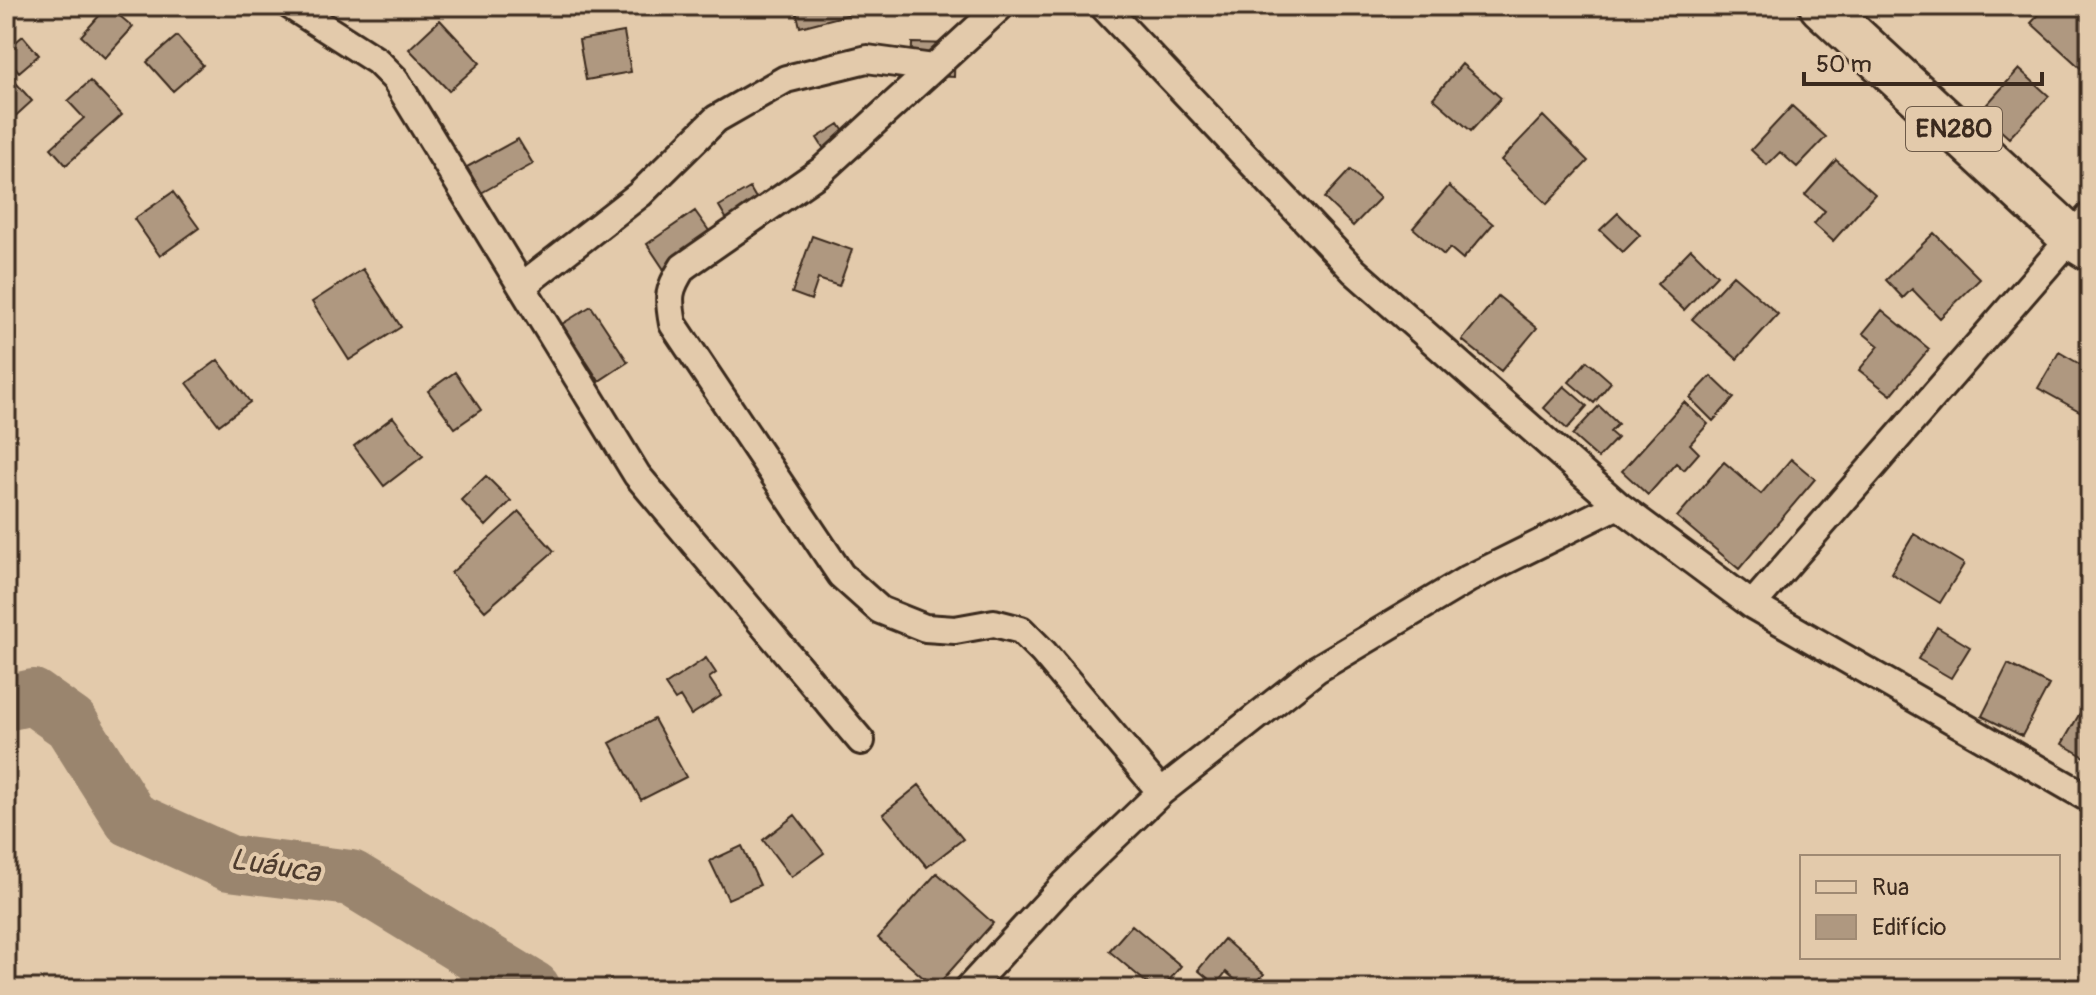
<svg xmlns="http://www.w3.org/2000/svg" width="2096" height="995" viewBox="0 0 2096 995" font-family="Pangolin,sans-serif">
<rect width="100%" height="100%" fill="#e3caab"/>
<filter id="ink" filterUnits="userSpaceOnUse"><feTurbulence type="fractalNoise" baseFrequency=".0125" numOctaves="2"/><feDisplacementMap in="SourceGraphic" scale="16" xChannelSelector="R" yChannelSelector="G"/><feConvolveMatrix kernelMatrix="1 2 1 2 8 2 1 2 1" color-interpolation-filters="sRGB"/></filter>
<g filter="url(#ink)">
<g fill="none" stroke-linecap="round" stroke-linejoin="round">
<path stroke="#9a856e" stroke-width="56" d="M 6,703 L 33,697 L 71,724 L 131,819 L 229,863 L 351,878 L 533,989"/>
</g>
<path fill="#af9880" stroke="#3b2a1e" stroke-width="2" d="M 108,6 L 133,27 L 105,58 L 81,36 Z
M 795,6 L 882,6 L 800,27 Z
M 2047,6 L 2090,6 L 2090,67 L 2085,72 L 2031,23 Z
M 440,20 L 480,63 L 449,91 L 409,49 Z
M 624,32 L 631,72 L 586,80 L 579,40 Z
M 23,36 L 39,55 L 19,72 L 6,56 L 6,50 Z
M 177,36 L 203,65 L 173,91 L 147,62 Z
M 912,43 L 955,44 L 954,77 L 911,75 Z
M 1462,64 L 1501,98 L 1471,131 L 1433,98 Z
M 2019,69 L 2049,96 L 2009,138 L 1980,112 Z
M 9,75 L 32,101 L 10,121 L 6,116 L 6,78 Z
M 90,81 L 122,115 L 66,165 L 51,148 L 84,118 L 68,101 Z
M 1792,106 L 1826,137 L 1797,167 L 1780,152 L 1767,165 L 1751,150 Z
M 1543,116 L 1588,161 L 1547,204 L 1501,160 Z
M 839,124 L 860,156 L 838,171 L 817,138 Z
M 518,139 L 533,164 L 481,193 L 467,167 Z
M 1836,160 L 1875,194 L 1833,241 L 1814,224 L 1825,211 L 1805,195 Z
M 1350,170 L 1380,198 L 1353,226 L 1324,198 Z
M 1449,186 L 1493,224 L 1463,259 L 1450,248 L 1444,255 L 1413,228 Z
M 750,188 L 771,224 L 740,242 L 719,206 Z
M 173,192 L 199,228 L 160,256 L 134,219 Z
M 695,211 L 724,252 L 675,286 L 647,244 Z
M 1618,213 L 1640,235 L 1623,252 L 1600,230 Z
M 1934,233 L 1980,279 L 1940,318 L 1912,289 L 1903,298 L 1886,280 Z
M 812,236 L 852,250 L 839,286 L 818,279 L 811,300 L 792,293 Z
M 1691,249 L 1717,275 L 1684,310 L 1657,284 Z
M 363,269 L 401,327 L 349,360 L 312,302 Z
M 1733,275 L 1778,314 L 1737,359 L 1692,319 Z
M 1498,296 L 1537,328 L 1501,371 L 1462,340 Z
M 591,306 L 628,362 L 599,381 L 562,324 Z
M 1882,310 L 1929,349 L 1891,395 L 1859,370 L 1879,346 L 1863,333 Z
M 2059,352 L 2090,370 L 2090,401 L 2083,413 L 2038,388 Z
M 218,360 L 250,402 L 219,425 L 187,383 Z
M 1587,361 L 1611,382 L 1594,403 L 1569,382 Z
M 455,372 L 481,410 L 455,428 L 428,391 Z
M 1711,376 L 1734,398 L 1713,421 L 1690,398 Z
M 1564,386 L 1587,406 L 1567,429 L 1544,408 Z
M 1684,402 L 1708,424 L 1690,444 L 1699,453 L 1684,470 L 1676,463 L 1648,495 L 1622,471 Z
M 1599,406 L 1618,424 L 1610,432 L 1617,438 L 1598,458 L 1572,435 Z
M 393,417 L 423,456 L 384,486 L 354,446 Z
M 1791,459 L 1815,479 L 1739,569 L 1677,517 L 1724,462 L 1761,494 Z
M 486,476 L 511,501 L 486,526 L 461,500 Z
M 519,512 L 554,551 L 485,611 L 451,573 Z
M 1914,534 L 1964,564 L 1940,603 L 1891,573 Z
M 1937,627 L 1970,647 L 1951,678 L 1918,659 Z
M 706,658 L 716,673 L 709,678 L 721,696 L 691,715 L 680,697 L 675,700 L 665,685 Z
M 2008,664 L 2049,685 L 2022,736 L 1982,716 Z
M 2087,701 L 2090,703 L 2090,760 L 2062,744 Z
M 654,719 L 686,777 L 641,800 L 610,743 Z
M 919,785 L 963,839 L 927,867 L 883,814 Z
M 795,815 L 824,853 L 791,877 L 763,840 Z
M 742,846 L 760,885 L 728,899 L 710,861 Z
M 937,873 L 993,923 L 935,988 L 878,938 Z
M 1132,925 L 1181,966 L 1162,989 L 1154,989 L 1109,951 Z
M 1224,939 L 1264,974 L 1251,989 L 1246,989 L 1226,972 L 1216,985 L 1198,970 Z"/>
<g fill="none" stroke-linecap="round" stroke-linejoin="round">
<g stroke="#3b2a1e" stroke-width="32">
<path id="minor" d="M 291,6 L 377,61 L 395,79 L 637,475 L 861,741
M 1001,6 L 821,171 L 683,267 C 668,290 668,297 673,324 L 841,575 L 880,610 L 925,628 L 955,630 L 994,623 L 1021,630 L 1043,652 L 1161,792
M 1103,6 L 1354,271 L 1618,505 L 1752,605 L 2090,799
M 522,286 L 640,194 L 716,119 L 786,79 L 867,59 L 933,68
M 1752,605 L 2090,216
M 968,989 L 1065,884 L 1161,792 L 1317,669 L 1468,579 L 1618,505"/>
</g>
<g stroke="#3b2a1e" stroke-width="48">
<path id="primary" d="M 1821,6 L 2072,238 L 2090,249"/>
</g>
<use href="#minor" stroke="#e3caab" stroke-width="26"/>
<use href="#primary" stroke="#e3caab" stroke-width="42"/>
</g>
</g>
<g text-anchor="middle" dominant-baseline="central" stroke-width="8" stroke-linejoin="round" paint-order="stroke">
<rect fill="#e3caab" stroke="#6d5a48" stroke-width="2" x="1906" y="107" width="96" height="44" rx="6"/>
<g font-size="26" font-weight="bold" fill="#3b2a1e">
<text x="1954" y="129">EN280</text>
</g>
<g font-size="30" font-style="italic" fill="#4e3c2e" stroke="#e3caab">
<text transform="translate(275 866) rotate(9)">Luáuca</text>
</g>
</g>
<rect width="2096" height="995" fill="none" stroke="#e3caab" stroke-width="32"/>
<rect x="16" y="16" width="2064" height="963" fill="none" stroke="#3b2a1e" stroke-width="3" filter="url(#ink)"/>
<rect x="1800" y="855" width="260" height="104" fill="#e3caab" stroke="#a08a73" stroke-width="2"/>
<rect x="1816" y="881" width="40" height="12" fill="#e3caab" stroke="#a08a73" stroke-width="2"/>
<text x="1872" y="895" font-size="24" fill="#3b2a1e">Rua</text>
<rect x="1816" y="915" width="40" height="24" fill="#af9880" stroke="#a08a73" stroke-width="2"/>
<text x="1872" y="935" font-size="24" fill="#3b2a1e">Edifício</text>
<path d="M1804 72v12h238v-12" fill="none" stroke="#3b2a1e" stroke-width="4"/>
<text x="1816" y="72" font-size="24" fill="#3b2a1e" stroke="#e3caab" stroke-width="6" paint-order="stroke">50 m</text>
</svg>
